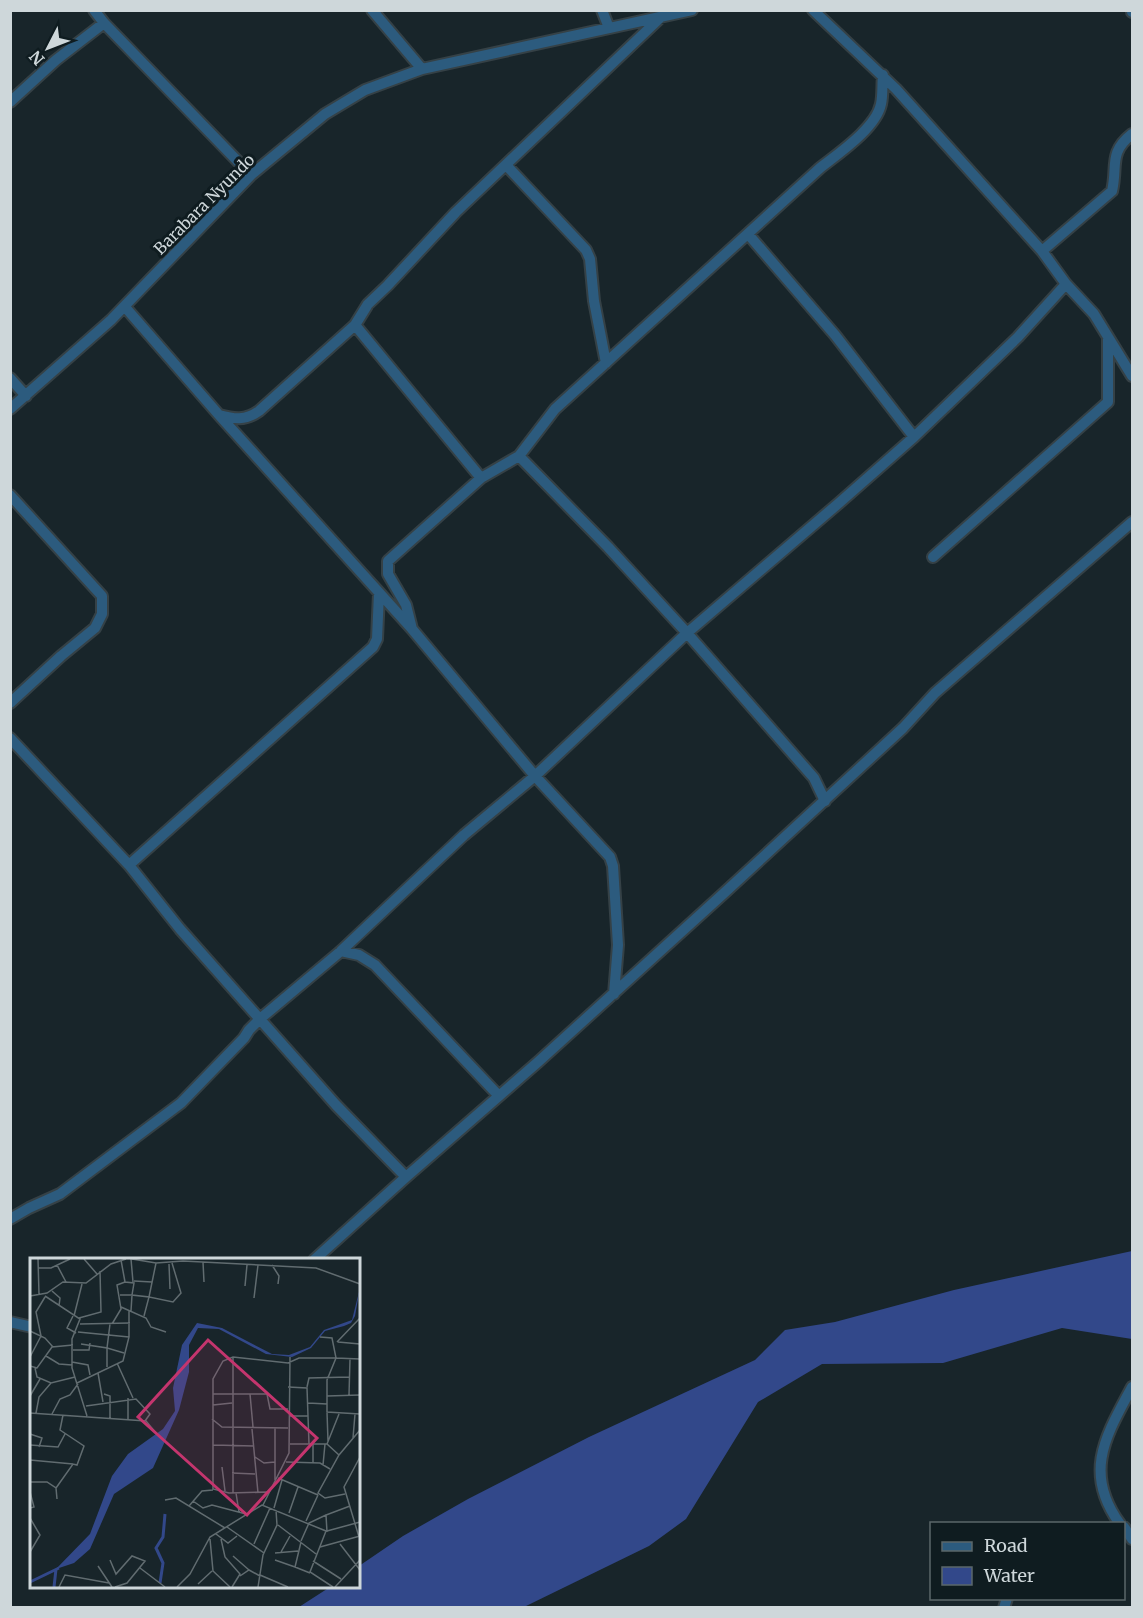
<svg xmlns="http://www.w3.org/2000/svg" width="1143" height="1618" viewBox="0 0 1143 1618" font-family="Merriweather,serif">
<rect width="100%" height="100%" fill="#18252a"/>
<path fill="#32488a" d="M 1132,1251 L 1132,1339 L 1062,1328 L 943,1363 L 822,1364 L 758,1402 L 686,1519 L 649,1546 L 524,1607 L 299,1607 L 330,1587 L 358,1586 L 359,1566 L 403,1536 L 468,1499 L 589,1437 L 755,1360 L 785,1330 L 835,1322 L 954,1290 Z"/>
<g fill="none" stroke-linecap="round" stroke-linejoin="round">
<g stroke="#354146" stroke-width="14">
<path id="street" d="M 94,10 L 104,23 L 251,175
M 372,10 L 422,69
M 602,10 L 609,28
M 813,10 L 896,89 L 1042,251 L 1066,284 L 1094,314 L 1132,376
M 1132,10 L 1132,12
M 10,102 L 56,60 L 104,23
M 506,165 L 586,250 L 590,259 L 594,301 L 606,363
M 748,234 L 835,335 L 914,437
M 1042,251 L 1112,191 C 1118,166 1108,153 1132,134
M 125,307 L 219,415 L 412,629 L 535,776 L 610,857 L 613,866 L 618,945 L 614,994
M 355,325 L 481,478
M 10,378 L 26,396
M 10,409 L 111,320 L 251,175 L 325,114 L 365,90 L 422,69 L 692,10
M 219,415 C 234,419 245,421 259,411 L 355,325 L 368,304 L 388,285 L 456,212 L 659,19
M 519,456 L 608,547 L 687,633 L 814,778 L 825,801
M 10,495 L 102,596 L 102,614 L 95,628 L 61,656 L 10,703
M 933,557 L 1108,402 L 1108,337
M 412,629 L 406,605 L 388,574 L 388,561 L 481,478 L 519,456 L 555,409 L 820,168 C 839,153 876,128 881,104 C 883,95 882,84 883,75
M 10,738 L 129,865 L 180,929 L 336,1105 L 406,1177
M 129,865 L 373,647 L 377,639 L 379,593
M 341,951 L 359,955 L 375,965 L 499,1096
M 10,1219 L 29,1208 L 60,1194 L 181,1103 L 244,1038 L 249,1030 L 261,1018 L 341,951 L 464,835 L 535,776 L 687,633 L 839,503 L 914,437 L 1018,337 L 1066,284
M 314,1260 L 406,1177 L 538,1062 L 723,894 L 903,728 L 935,693 L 1132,522
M 10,1322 L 32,1327
M 1120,1524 C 1082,1472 1107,1434 1132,1387
M 1124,1527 L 1132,1539
M 1004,1608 L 1007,1598"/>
</g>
<use href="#street" stroke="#2c5b7e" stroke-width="10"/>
</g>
<g text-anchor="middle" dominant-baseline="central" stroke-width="6" stroke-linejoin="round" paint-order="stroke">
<g font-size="16" fill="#ced7da" stroke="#0f1c20">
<text transform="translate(204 204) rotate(-45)">Barabara Nyundo</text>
</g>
</g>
<g transform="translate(30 1258)">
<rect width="330" height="330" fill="#18252a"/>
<path d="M 330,30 L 325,58 L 321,65 L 314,68 L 295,73 L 281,90 L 262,99 L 236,96 L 189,71 L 168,70 L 159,87 L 159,114 L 149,152 L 123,210 L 84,236 L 60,291 L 44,305 L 26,311 L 60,276 L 82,218 L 98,196 L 133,171 L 145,153 L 143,130 L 152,87 L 167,65 L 192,70 L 242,96 L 259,97 L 280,89 L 294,72 L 322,62 Z" fill="#32488a"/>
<path fill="none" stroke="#32488a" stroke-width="3" d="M 0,324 L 29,310M 130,325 L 133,305 L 126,290 L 133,279 L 135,256M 24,329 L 26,311"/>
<path fill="none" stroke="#616c70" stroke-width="1.5" d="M 8,1 L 9,36M 54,1 L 67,16M 101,1 L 103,24M 102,1 L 126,5 L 153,3 L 286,10 L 330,26M 91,2 L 95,24 L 104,25 L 102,37 L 119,39 L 114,58M 173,4 L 174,24M 126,5 L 119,39 L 143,44 L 151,35 L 142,5M 139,6 L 140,31M 27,7 L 36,24M 242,7 L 249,18 L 248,26M 9,10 L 21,10 L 40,1M 104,23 L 122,24M 215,28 L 217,7M 22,33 L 30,40 L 29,48M 90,37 L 102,37 L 101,53M 0,38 L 17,35 L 33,24 L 56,25 L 81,6 L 96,1M 15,38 L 50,61 L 42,81 L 42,110 L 57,158M 224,40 L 228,7M 91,49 L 116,60 L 121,69 L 136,74M 43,58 L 37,70 L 46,75M 44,58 L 52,26M 49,60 L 71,54 L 70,13M 50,66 L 100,65M 80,66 L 77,90 L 94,95M 82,66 L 91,51 L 87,27 L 95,24M 0,73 L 15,80 L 23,89M 48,74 L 99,79M 290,79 L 302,80 L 306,100 L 330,101M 307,84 L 330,60M 308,84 L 330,86M 51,86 L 77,90 L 77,109M 43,92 L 59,92 L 60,85M 16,98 L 29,106 L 42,107M 0,99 L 11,78 L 6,54 L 15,39M 42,104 L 58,107 L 60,117M 87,105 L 103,140M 0,108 L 7,110 L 22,89 L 43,87M 5,110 L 7,119 L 21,125 L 45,119M 68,115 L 73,144M 47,125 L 93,103 L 99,79 L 99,52M 258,129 L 277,130 L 279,186M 277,129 L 279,120 L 319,119M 74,136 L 80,138 L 80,160M 183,136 L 237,136 L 240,151 L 258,151M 220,136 L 223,169M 319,137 L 320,101M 0,138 L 10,121M 297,138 L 330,137M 278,145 L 297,146M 183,147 L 202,145M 56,148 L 106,141 L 120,156 L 115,163M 297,154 L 298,183M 0,155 L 116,163 L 126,175M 6,155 L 9,139 L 21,125M 22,156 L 30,141 L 40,137 L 48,126M 259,158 L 278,158M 98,161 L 98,140M 182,161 L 192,169 L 258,170M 222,171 L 228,235M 0,176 L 12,180 L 9,189M 323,180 L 325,156M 260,186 L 297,186 L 309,197M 297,186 L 309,156M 0,187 L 28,189 L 35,176M 183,187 L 224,188M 225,199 L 234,205 L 245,204M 0,202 L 43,206M 256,204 L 290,205 L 300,211M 283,205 L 283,186M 293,207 L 295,186M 192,209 L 195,233M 202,215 L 225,216M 248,220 L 288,237M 245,222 L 245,170M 0,224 L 17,224 L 26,230 L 27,241M 26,230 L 43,206 L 47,207 L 54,188 L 30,172 L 33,157M 0,234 L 4,249 L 0,250M 239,234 L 199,235 L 183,231 L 183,121 L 193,103 L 203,99 L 258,105 L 269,100 L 306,100 L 297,122 L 297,154 L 330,156M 203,235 L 203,99M 206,235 L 209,254M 315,236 L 295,240 L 288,235 L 309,197 L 330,172M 135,242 L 146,240 L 195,270M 163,243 L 173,250 L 182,247 L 216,256M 233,247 L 259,195 L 260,99M 159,248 L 172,233 L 183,232M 244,250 L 252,222M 259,255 L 268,229M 0,260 L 10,277 L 0,294M 276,263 L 288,237M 248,267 L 286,296M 197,269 L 234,295M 297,273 L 330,264M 297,274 L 296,257 L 320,248M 186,276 L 198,285 L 207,278M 329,279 L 314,229 L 330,199M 180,281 L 183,313 L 200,329M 191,281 L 195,299 L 210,316 L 202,329M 271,283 L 279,265 L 296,257M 271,284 L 265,309 L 280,315M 224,286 L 240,250M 310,286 L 330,312M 290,289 L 330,278M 251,294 L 260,278M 245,295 L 268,293M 203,298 L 219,312M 80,302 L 86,316 L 102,298 L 115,303 L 97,325 L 85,329M 245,302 L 265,309M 283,303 L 311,321M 68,308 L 82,329M 110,310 L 135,329M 230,317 L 258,329M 210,318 L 219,312 L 230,318M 168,326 L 182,313M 29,329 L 35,317 L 79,325M 147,329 L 160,316 L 180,279 L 232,247 L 296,273 L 280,314 L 303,329M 228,329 L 233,297 L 247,267 L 246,252M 305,329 L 330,302"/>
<path fill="#c4356e" fill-opacity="0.15" stroke="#c4356e" stroke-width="3" d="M 178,82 L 287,180 L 217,257 L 108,159 Z"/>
<rect width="330" height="330" fill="none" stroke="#ced7da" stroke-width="3"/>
</g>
<rect width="1143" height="1618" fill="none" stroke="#ced7da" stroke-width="24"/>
<rect x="930" y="1522" width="195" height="78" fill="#0f1c20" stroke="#5b676a" stroke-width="1.5"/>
<rect x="942" y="1542" width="30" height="9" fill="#2c5b7e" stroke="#5b676a" stroke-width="1.5"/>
<text x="984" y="1552" font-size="18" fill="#ced7da">Road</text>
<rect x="942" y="1567" width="30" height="18" fill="#32488a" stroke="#5b676a" stroke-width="1.5"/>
<text x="984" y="1582" font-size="18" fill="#ced7da">Water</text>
<g transform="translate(48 48) rotate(228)" stroke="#0f1c20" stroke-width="4.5" paint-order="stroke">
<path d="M0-4.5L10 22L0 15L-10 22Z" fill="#ced7da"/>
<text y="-9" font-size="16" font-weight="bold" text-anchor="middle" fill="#ced7da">N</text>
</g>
</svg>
